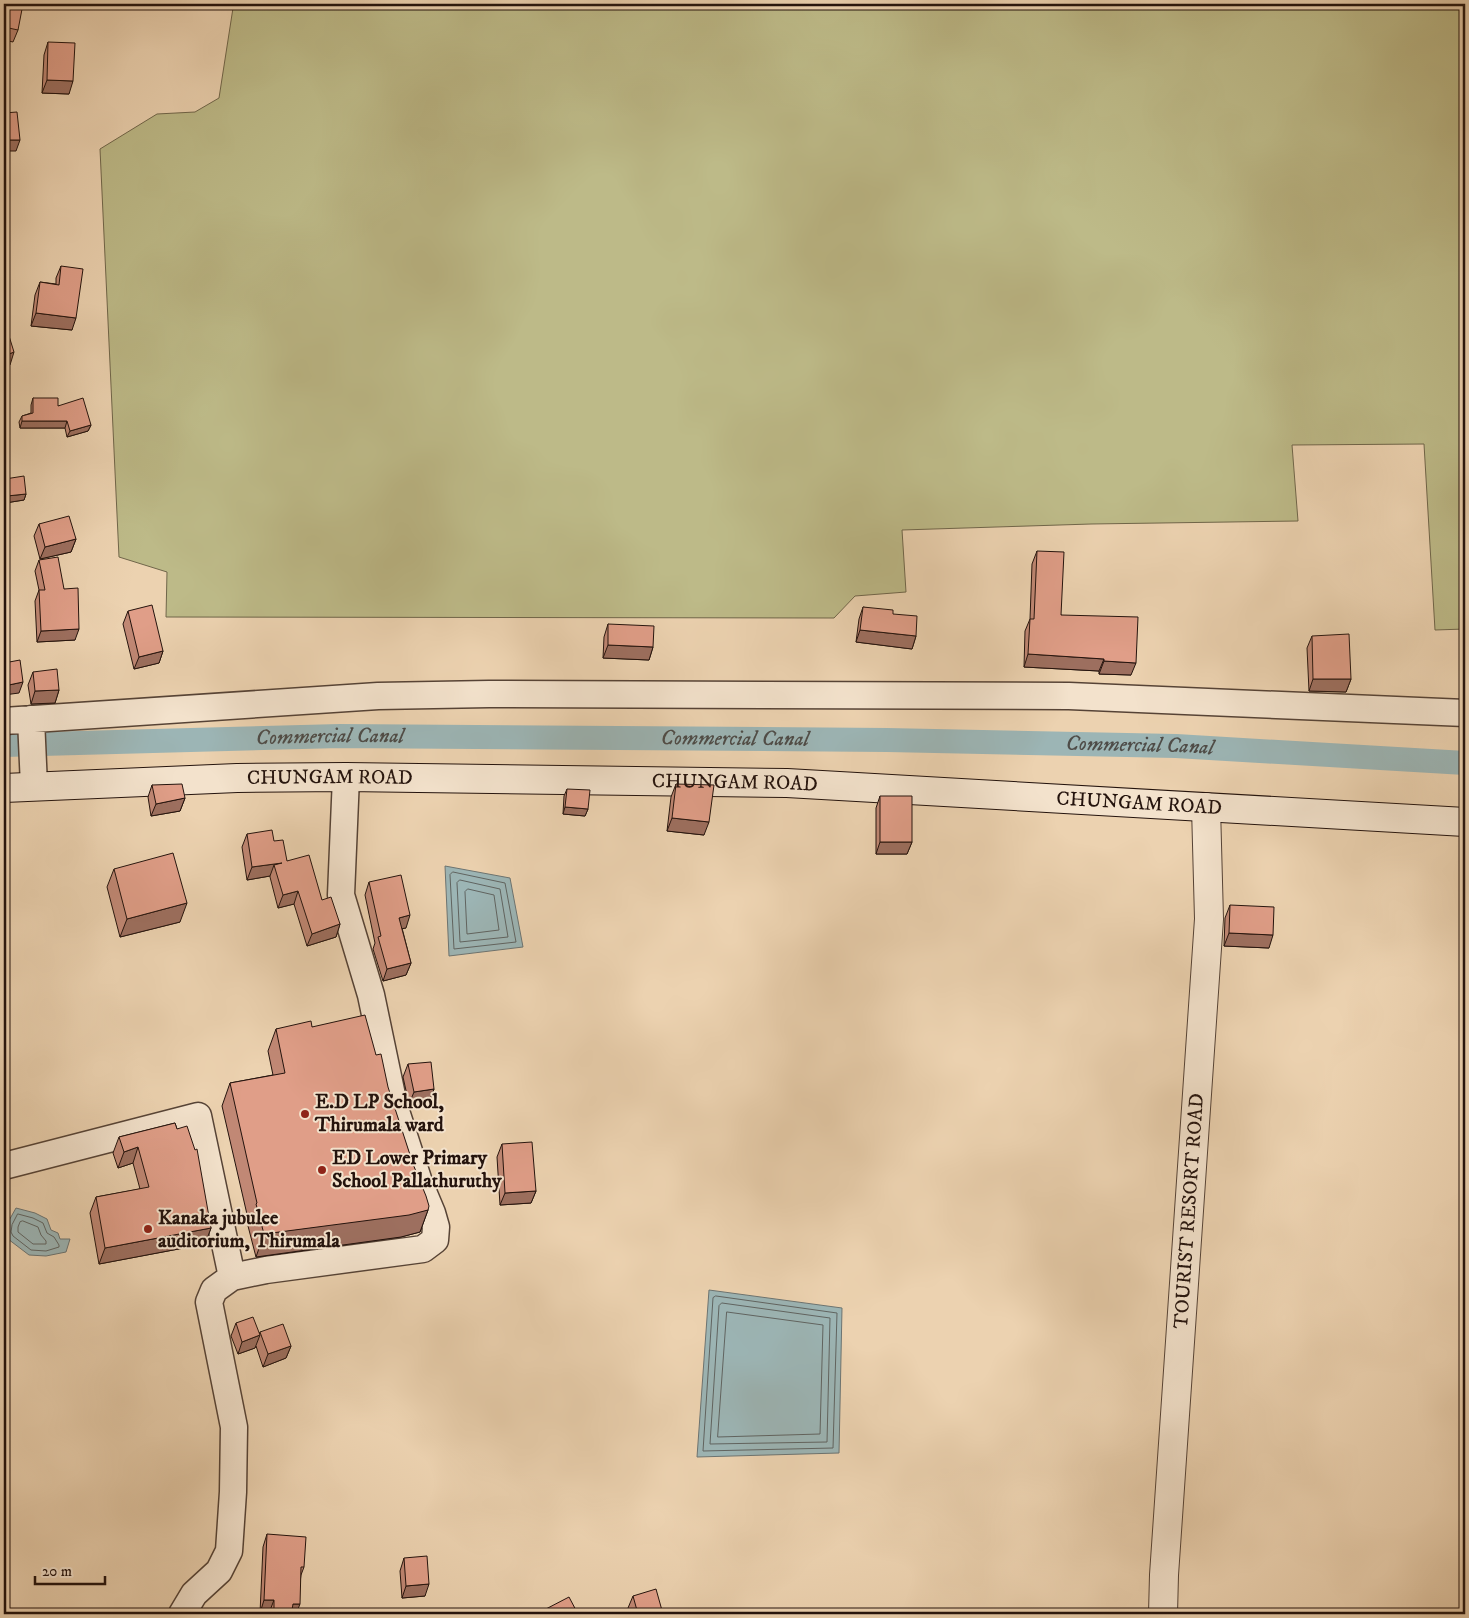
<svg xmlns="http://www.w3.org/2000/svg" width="1469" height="1618" viewBox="0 0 1469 1618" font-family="'IM FELL DW Pica',serif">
<rect width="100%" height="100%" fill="#ecd2b0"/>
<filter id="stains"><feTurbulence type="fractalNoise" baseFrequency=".004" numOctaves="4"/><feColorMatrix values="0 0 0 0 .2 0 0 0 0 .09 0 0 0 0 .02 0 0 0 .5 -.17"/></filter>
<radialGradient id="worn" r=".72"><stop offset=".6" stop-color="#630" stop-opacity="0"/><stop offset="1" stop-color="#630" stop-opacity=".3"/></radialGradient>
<path fill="#bdba88" stroke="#70664a" d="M 238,4 L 1465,4 L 1465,629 L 1435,630 L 1424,444 L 1292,445 L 1298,521 L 1091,524 L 902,530 L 906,592 L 855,596 L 834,618 L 166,617 L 167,572 L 119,557 L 100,149 L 157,114 L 195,112 L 219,98 L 233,8 Z"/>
<path fill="#9cb5b5" stroke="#6c7472" d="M 445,866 L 510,878 L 523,947 L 449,956 Z
M 16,1208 L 35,1213 L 47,1219 L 51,1230 L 58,1233 L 60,1239 L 70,1239 L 66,1252 L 46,1256 L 29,1255 L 8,1239 L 6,1232 L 7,1224 Z
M 709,1290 L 842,1308 L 839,1453 L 697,1457 Z"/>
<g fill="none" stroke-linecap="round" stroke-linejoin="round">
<path stroke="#606461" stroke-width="1" d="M 453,872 L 505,883 L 516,942 L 454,949 L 450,875 Z
M 460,880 L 500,889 L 508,937 L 460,942 L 457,883 Z
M 468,889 L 494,895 L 499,930 L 467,934 L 465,892 Z
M 18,1214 L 33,1218 L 43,1223 L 47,1233 L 54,1237 L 59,1245 L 59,1247 L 46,1251 L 31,1250 L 13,1236 L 11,1232 L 12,1225 Z
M 23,1221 L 38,1227 L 41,1235 L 46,1241 L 46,1244 L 33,1244 L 18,1232 L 18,1227 L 20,1222 Z
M 716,1296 L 837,1313 L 833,1448 L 703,1451 L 713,1298 Z
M 722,1303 L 830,1318 L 827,1442 L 710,1444 L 719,1306 Z
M 727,1312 L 823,1325 L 820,1434 L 718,1437 Z"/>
<path stroke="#9cb5b5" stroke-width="24" id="s1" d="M 4,745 L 340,736 L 887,740 L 1176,746 L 1465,763"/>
<g stroke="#564336" stroke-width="29">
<path id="minor" d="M 31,719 L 34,786
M 4,721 L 378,696 L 489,694 L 1069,696 L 1465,713
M 4,1166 L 198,1116 L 232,1277
M 182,1614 L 194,1594 L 219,1571 L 229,1551 L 233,1492 L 234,1427 L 209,1302 L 214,1290 L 232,1277 L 266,1270 L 423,1249 L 435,1240 L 436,1227 L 432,1213 L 419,1182 L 394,1105 L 371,995 L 341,895 L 346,777"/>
</g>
<g stroke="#564336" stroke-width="30">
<g id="tertiary">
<path id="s2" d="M 1163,1614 L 1164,1575 L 1209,919 L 1206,807"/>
</g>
</g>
<g stroke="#24130d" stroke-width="30">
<g id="secondary">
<path id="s3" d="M 4,788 L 237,778 L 346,777 L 787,783 L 1465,822"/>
</g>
</g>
<use href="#minor" stroke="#f3e2cc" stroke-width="26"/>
<use href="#tertiary" stroke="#f3e2cc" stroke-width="28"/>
<use href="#secondary" stroke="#f3e2cc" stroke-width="28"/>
</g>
<path fill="#c18875" stroke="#24130d" d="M 4,4 L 18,30 L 13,42 L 4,40 Z
M 48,42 L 69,94 L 42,93 L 44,55 Z
M 61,266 L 72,330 L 31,326 L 35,295 L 40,282 L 56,284 L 56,278 Z
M 33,398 L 58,406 L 91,425 L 88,431 L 67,437 L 65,428 L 20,428 L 19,422 L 22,416 L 31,413 L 31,405 Z
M 5,479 L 26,494 L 24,500 L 5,503 L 4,481 Z
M 39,524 L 76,539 L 71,552 L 40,559 L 34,536 Z
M 1037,551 L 1061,615 L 1131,675 L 1099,674 L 1099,671 L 1024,667 L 1025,631 L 1030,619 L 1032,564 Z
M 39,560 L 64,589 L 75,640 L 37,642 L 35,601 L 39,590 L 35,571 Z
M 863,607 L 893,614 L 916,636 L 912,649 L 856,642 L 859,619 Z
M 128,611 L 163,651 L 159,663 L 134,669 L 123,624 Z
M 608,624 L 653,647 L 649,660 L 603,658 L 604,637 Z
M 1312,636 L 1351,679 L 1346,692 L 1309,691 L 1307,648 Z
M 33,672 L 59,690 L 55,703 L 31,704 L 28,685 Z
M 676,784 L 704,835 L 667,831 L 671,797 Z
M 152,785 L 185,798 L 180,811 L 151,816 L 148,797 Z
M 567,789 L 588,809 L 585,816 L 563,814 L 564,796 Z
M 880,796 L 912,842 L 907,854 L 876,854 L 876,808 Z
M 247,834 L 274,841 L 287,861 L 322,900 L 340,924 L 336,937 L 307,946 L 294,904 L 278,908 L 270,877 L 270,876 L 247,880 L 242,847 Z
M 114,869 L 180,922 L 120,937 L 107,887 Z
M 369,882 L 406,928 L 402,928 L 411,963 L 406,975 L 383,981 L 373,949 L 375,943 L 365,895 Z
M 1230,905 L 1269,948 L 1224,946 L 1225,918 Z
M 312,1027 L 376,1055 L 428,1210 L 420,1232 L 401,1237 L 256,1257 L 248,1226 L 249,1223 L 222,1106 L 230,1083 L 273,1075 L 268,1051 L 276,1029 Z
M 408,1064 L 434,1089 L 429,1102 L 409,1104 L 403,1077 Z
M 175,1123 L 211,1228 L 205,1244 L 99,1264 L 90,1213 L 96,1197 L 140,1189 L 133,1163 L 118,1168 L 113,1153 L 119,1137 Z
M 502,1144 L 536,1191 L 531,1203 L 500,1205 L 497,1157 Z
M 236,1323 L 259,1334 L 260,1332 L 291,1346 L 286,1358 L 263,1367 L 256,1346 L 255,1348 L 238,1354 L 231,1336 Z
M 267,1534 L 304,1567 L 301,1575 L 296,1614 L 269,1614 L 269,1613 L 260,1613 L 263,1547 Z
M 404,1558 L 425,1596 L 402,1598 L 400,1571 Z
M 633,1596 L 663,1614 L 630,1614 L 628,1608 Z"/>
<path fill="#9d6f5f" stroke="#24130d" d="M 47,80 L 73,81 L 69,94 L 42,93 Z
M 4,140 L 20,140 L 16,151 L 4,151 Z
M 36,313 L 76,318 L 72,330 L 31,326 Z
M 14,352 L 10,365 L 4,367 L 4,356 Z
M 22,421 L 67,421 L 65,428 L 20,428 Z
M 91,425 L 88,431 L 67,437 L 70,431 Z
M 26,494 L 24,500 L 5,503 L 7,496 Z
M 76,539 L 71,552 L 40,559 L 45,547 Z
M 79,629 L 75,640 L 37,642 L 41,631 Z
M 860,630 L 916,636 L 912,649 L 856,642 Z
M 608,645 L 653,647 L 649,660 L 603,658 Z
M 163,651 L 159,663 L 134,669 L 139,657 Z
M 1028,654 L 1104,659 L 1099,671 L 1024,667 Z
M 1104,661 L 1136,663 L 1131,675 L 1099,674 Z
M 1313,679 L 1351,679 L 1346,692 L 1309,691 Z
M 23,682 L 19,693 L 4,695 L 4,686 Z
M 59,690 L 55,703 L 31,704 L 35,691 Z
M 185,798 L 180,811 L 151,816 L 156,804 Z
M 565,807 L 588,809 L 585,816 L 563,814 Z
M 672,818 L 709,822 L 704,835 L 667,831 Z
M 880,842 L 912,842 L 907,854 L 876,854 Z
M 282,863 L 274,865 L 270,876 L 247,880 L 252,867 Z
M 298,891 L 294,904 L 278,908 L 283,895 Z
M 187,903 L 180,922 L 120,937 L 127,919 Z
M 410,915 L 406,928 L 395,930 L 399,918 Z
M 340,924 L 336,937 L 307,946 L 312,934 Z
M 1229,933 L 1273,935 L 1269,948 L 1224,946 Z
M 411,963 L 406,975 L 383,981 L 387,969 Z
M 434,1089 L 429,1102 L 409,1104 L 414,1092 Z
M 138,1147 L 133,1163 L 118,1168 L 124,1152 Z
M 536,1191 L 531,1203 L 500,1205 L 505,1193 Z
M 428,1210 L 420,1232 L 401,1237 L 256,1257 L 264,1234 Z
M 211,1228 L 205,1244 L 99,1264 L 105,1248 Z
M 260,1335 L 255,1348 L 238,1354 L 242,1342 Z
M 291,1346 L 286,1358 L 263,1367 L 268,1354 Z
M 429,1584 L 425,1596 L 402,1598 L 406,1586 Z
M 264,1600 L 274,1600 L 269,1613 L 260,1613 Z
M 293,1604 L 300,1604 L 296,1614 L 272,1614 L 274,1609 Z"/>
<path fill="#e09e88" stroke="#24130d" d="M 4,4 L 23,4 L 18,30 L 4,27 Z
M 48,42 L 75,43 L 73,81 L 47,80 Z
M 17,112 L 20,140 L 4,140 L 4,113 Z
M 61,266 L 83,269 L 76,318 L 36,313 L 40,282 L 59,285 Z
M 4,320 L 14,352 L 4,356 Z
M 33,398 L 58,398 L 58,406 L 83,398 L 91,425 L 70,431 L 67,421 L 22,421 L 22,416 L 33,413 Z
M 24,476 L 26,494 L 7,496 L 5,479 Z
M 69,516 L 76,539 L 45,547 L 39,524 Z
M 1037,551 L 1064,552 L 1061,615 L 1138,617 L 1136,663 L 1104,661 L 1104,659 L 1028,654 L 1030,619 L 1034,619 Z
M 58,557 L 64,589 L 78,588 L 79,629 L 41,631 L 39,590 L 45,590 L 39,560 Z
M 152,605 L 163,651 L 139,657 L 128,611 Z
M 863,607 L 893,610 L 893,614 L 917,616 L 916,636 L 860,630 Z
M 608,624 L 654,626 L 653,647 L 608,645 Z
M 1349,634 L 1351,679 L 1313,679 L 1312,636 Z
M 20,660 L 23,682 L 4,686 L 4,663 Z
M 57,669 L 59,690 L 35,691 L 33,672 Z
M 182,784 L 185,798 L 156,804 L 152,785 Z
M 676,784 L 714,785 L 709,822 L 672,818 Z
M 567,789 L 590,790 L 588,809 L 565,807 Z
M 880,796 L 912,796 L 912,842 L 880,842 Z
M 272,830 L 274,841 L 283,840 L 287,861 L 309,855 L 322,900 L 331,897 L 340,924 L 312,934 L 298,891 L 283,895 L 274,865 L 282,863 L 252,867 L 247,834 Z
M 173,853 L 187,903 L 127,919 L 114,869 Z
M 401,875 L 410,915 L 399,918 L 411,963 L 387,969 L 378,937 L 381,936 L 369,882 Z
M 1230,905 L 1274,907 L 1273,935 L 1229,933 Z
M 365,1015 L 376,1055 L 381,1054 L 388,1087 L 413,1164 L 426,1196 L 429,1206 L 428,1210 L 409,1215 L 264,1234 L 256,1204 L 257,1203 L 230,1083 L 285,1073 L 276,1029 L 311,1021 L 312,1027 Z
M 431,1062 L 434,1089 L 414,1092 L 408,1064 Z
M 175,1123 L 177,1129 L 187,1126 L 195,1150 L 197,1149 L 211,1228 L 105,1248 L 96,1197 L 149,1187 L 138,1147 L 124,1152 L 119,1137 Z
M 532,1142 L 536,1191 L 505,1193 L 502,1144 Z
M 253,1317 L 260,1335 L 242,1342 L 236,1323 Z
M 283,1324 L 291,1346 L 268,1354 L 260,1332 Z
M 267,1534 L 306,1537 L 304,1567 L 301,1567 L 300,1604 L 293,1604 L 292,1610 L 274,1609 L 274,1600 L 264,1600 Z
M 427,1556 L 429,1584 L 406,1586 L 404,1558 Z
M 656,1589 L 663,1614 L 638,1614 L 633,1596 Z
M 569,1597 L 578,1614 L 546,1614 L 544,1610 Z"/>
<g fill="#8f2418" stroke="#f3e2cc" stroke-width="2">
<circle cx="305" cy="1114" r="5"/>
<circle cx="322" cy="1170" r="5"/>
<circle cx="148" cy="1229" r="5"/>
</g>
<g text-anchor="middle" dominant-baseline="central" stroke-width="4" stroke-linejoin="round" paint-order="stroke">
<g font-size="20" fill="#24130d" stroke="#f3e2cc">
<text stroke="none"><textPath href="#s3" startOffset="326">CHUNGAM ROAD</textPath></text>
<text stroke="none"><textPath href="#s3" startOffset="731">CHUNGAM ROAD</textPath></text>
<text stroke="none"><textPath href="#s3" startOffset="1136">CHUNGAM ROAD</textPath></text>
<text stroke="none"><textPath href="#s2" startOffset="404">TOURIST RESORT ROAD</textPath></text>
</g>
<g font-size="20" font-weight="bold" fill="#24130d" stroke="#f3e2cc" text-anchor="start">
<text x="315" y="1102">E.D LP School,<tspan x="315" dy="23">Thirumala ward</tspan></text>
<text x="332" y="1158">ED Lower Primary<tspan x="332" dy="23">School Pallathuruthy</tspan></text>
<text x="158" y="1218">Kanaka jubulee<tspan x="158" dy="23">auditorium, Thirumala</tspan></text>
</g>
<g font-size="21" font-style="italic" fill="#4e4c48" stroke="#f3e2cc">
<text stroke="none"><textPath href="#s1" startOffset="326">Commercial Canal</textPath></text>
<text stroke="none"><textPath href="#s1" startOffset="731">Commercial Canal</textPath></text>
<text stroke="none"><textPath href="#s1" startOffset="1136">Commercial Canal</textPath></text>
</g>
</g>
<rect width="1469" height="1618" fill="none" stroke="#ecd2b0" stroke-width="20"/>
<rect x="5" y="5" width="1459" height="1608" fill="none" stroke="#24130d" stroke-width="2.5"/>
<rect x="10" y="10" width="1449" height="1598" fill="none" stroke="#24130d"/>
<path d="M35 1576v8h70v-8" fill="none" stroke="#24130d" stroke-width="2.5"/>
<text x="42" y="1576" font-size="15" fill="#24130d" stroke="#f3e2cc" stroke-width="4" paint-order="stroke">20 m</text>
<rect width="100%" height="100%" filter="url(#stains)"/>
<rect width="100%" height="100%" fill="url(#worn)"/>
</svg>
